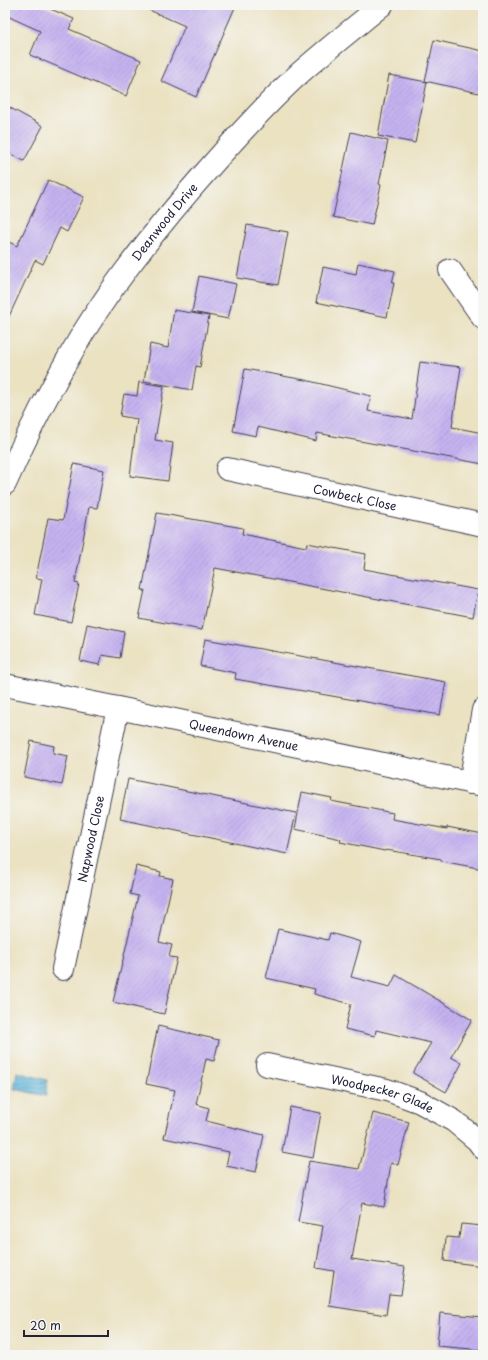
<svg xmlns="http://www.w3.org/2000/svg" width="488" height="1360" viewBox="0 0 488 1360" font-family="'Playpen Sans',sans-serif">
<defs>
<pattern id="water-rules" width="6" height="5" patternUnits="userSpaceOnUse"><rect width="6" height="5" fill="#5db6da"/><path d="M0 2.5h6" fill="none" stroke="#4c94b2"/></pattern>
<pattern id="building-hatch" width="6" height="6" patternUnits="userSpaceOnUse"><rect width="6" height="6" fill="#c5b2f0"/><path d="M-1 1l2-2M0 6l6-6M5 7l2-2" fill="none" stroke="#a999cf"/></pattern>
</defs>
<rect width="100%" height="100%" fill="#f6f6f2"/>
<filter id="ink" filterUnits="userSpaceOnUse"><feTurbulence type="fractalNoise" baseFrequency=".025" numOctaves="2"/><feDisplacementMap in="SourceGraphic" scale="8" xChannelSelector="R" yChannelSelector="G"/><feConvolveMatrix kernelMatrix="1 2 1 2 8 2 1 2 1" color-interpolation-filters="sRGB"/></filter>
<filter id="wash" filterUnits="userSpaceOnUse"><feTurbulence type="fractalNoise" baseFrequency=".012" numOctaves="4" result="noise"/><feDisplacementMap in="SourceGraphic" scale="16" xChannelSelector="R" yChannelSelector="G"/><feGaussianBlur stdDeviation="0.9" result="paint"/><feColorMatrix in="noise" values="0 0 0 0 0 0 0 0 0 0 0 0 0 0 0 0 0 1.4 0 .05"/><feComposite in="paint" operator="in"/></filter>
<g filter="url(#wash)">
<rect width="100%" height="100%" fill="#ebe2c2"/>
<path fill="url(#water-rules)" stroke="#406c8a" d="M 17,1072 L 47,1080 L 46,1096 L 14,1089 Z"/>
<g id="blocks">
<path fill="url(#building-hatch)" d="M 5,5 L 41,5 L 74,19 L 69,29 L 141,60 L 126,96 L 30,55 L 40,31 L 5,15 Z
M 138,5 L 236,5 L 196,97 L 161,81 L 185,26 Z
M 434,40 L 483,51 L 483,94 L 425,81 Z
M 389,75 L 427,82 L 415,143 L 378,136 Z
M 5,105 L 43,126 L 24,161 L 5,151 Z
M 351,132 L 388,141 L 379,184 L 381,185 L 372,225 L 333,217 Z
M 48,180 L 84,197 L 67,232 L 60,228 L 43,264 L 35,260 L 5,325 L 5,240 L 17,246 Z
M 247,225 L 288,232 L 278,285 L 237,278 Z
M 358,263 L 395,271 L 392,283 L 394,283 L 387,317 L 316,302 L 323,267 L 356,274 Z
M 199,276 L 236,284 L 228,319 L 192,312 Z
M 174,310 L 209,316 L 200,367 L 196,366 L 192,390 L 144,381 L 150,344 L 168,348 Z
M 420,362 L 461,367 L 452,427 L 483,433 L 483,464 L 317,433 L 316,441 L 258,427 L 256,436 L 233,431 L 245,369 L 305,380 L 371,396 L 368,411 L 412,419 Z
M 139,382 L 164,386 L 155,440 L 173,443 L 168,481 L 130,476 L 137,419 L 120,416 L 124,394 L 137,396 Z
M 74,464 L 104,470 L 97,508 L 89,507 L 75,583 L 79,584 L 71,622 L 35,615 L 42,579 L 36,578 L 48,518 L 63,520 Z
M 157,513 L 243,528 L 242,534 L 306,547 L 307,543 L 366,554 L 364,569 L 478,590 L 473,617 L 215,568 L 202,630 L 139,618 L 145,590 L 142,590 Z
M 87,624 L 124,632 L 120,658 L 102,655 L 100,665 L 80,661 Z
M 205,639 L 446,682 L 440,715 L 235,679 L 236,673 L 200,666 Z
M 31,741 L 54,746 L 53,753 L 68,756 L 62,785 L 24,777 Z
M 128,779 L 296,813 L 287,854 L 120,819 Z
M 302,792 L 332,798 L 331,801 L 393,813 L 392,819 L 447,829 L 447,827 L 483,834 L 483,869 L 441,861 L 441,859 L 386,850 L 385,851 L 340,842 L 341,839 L 295,829 Z
M 136,866 L 161,872 L 160,876 L 173,879 L 159,942 L 172,945 L 169,957 L 177,958 L 164,1014 L 113,1002 L 138,896 L 130,894 Z
M 278,929 L 328,940 L 330,933 L 361,942 L 351,977 L 390,987 L 396,975 L 472,1020 L 451,1057 L 462,1063 L 446,1092 L 413,1073 L 431,1043 L 376,1030 L 375,1036 L 345,1029 L 351,1004 L 314,994 L 315,989 L 266,978 Z
M 158,1026 L 219,1040 L 214,1061 L 206,1059 L 196,1104 L 209,1108 L 206,1121 L 264,1135 L 256,1172 L 226,1166 L 229,1152 L 164,1138 L 175,1090 L 146,1084 Z
M 290,1107 L 321,1113 L 313,1158 L 282,1152 Z
M 373,1113 L 409,1122 L 398,1165 L 391,1163 L 384,1207 L 362,1203 L 352,1259 L 405,1267 L 401,1295 L 389,1294 L 386,1315 L 329,1306 L 334,1271 L 316,1268 L 323,1226 L 298,1222 L 309,1161 L 359,1169 Z
M 461,1224 L 483,1226 L 483,1266 L 444,1261 L 446,1237 L 459,1238 Z
M 440,1313 L 483,1317 L 483,1350 L 437,1346 Z"/>
</g>
</g>
<g filter="url(#ink)">
<use href="#blocks" fill-opacity="0" stroke="#403f4f" stroke-width="1"/>
<g fill="none" stroke-linecap="round" stroke-linejoin="round">
<g stroke="#403f4f" stroke-width="24">
<g id="minor">
<path d="M 450,270 L 483,318"/>
<path id="s1" d="M 227,469 L 483,525"/>
<path id="s2" d="M 5,685 L 118,708 L 483,785"/>
<path d="M 470,783 L 483,710"/>
<path id="s3" d="M 63,969 L 118,708"/>
<path id="s4" d="M 267,1065 L 387,1090 L 420,1102 L 454,1121 L 477,1140 L 483,1148"/>
</g>
</g>
<g stroke="#403f4f" stroke-width="24">
<g id="tertiary">
<path id="s5" d="M 5,484 C 28,432 54,381 83,333 C 120,273 165,218 211,166 C 240,133 269,101 301,72 C 327,49 355,27 382,5"/>
</g>
</g>
<use href="#minor" stroke="#fff" stroke-width="22"/>
<use href="#tertiary" stroke="#fff" stroke-width="22"/>
</g>
</g>
<g text-anchor="middle" dominant-baseline="central" stroke-width="3.5" stroke-linejoin="round" paint-order="stroke">
<g font-size="12" fill="#22223b" stroke="#f6f6f2">
<text stroke="none"><textPath href="#s5" startOffset="308">Deanwood Drive</textPath></text>
<text stroke="none"><textPath href="#s1" startOffset="131">Cowbeck Close</textPath></text>
<text stroke="none"><textPath href="#s2" startOffset="244">Queendown Avenue</textPath></text>
<text stroke="none"><textPath href="#s3" startOffset="133">Napwood Close</textPath></text>
<text stroke="none"><textPath href="#s4" startOffset="119">Woodpecker Glade</textPath></text>
</g>
</g>
<rect width="488" height="1360" fill="none" stroke="#f6f6f2" stroke-width="20"/>
<path d="M24 1330v6h84v-6" fill="none" stroke="#22223b" stroke-width="2"/>
<text x="30" y="1330" font-size="12" fill="#22223b" stroke="#f6f6f2" stroke-width="3" paint-order="stroke">20 m</text>
</svg>
